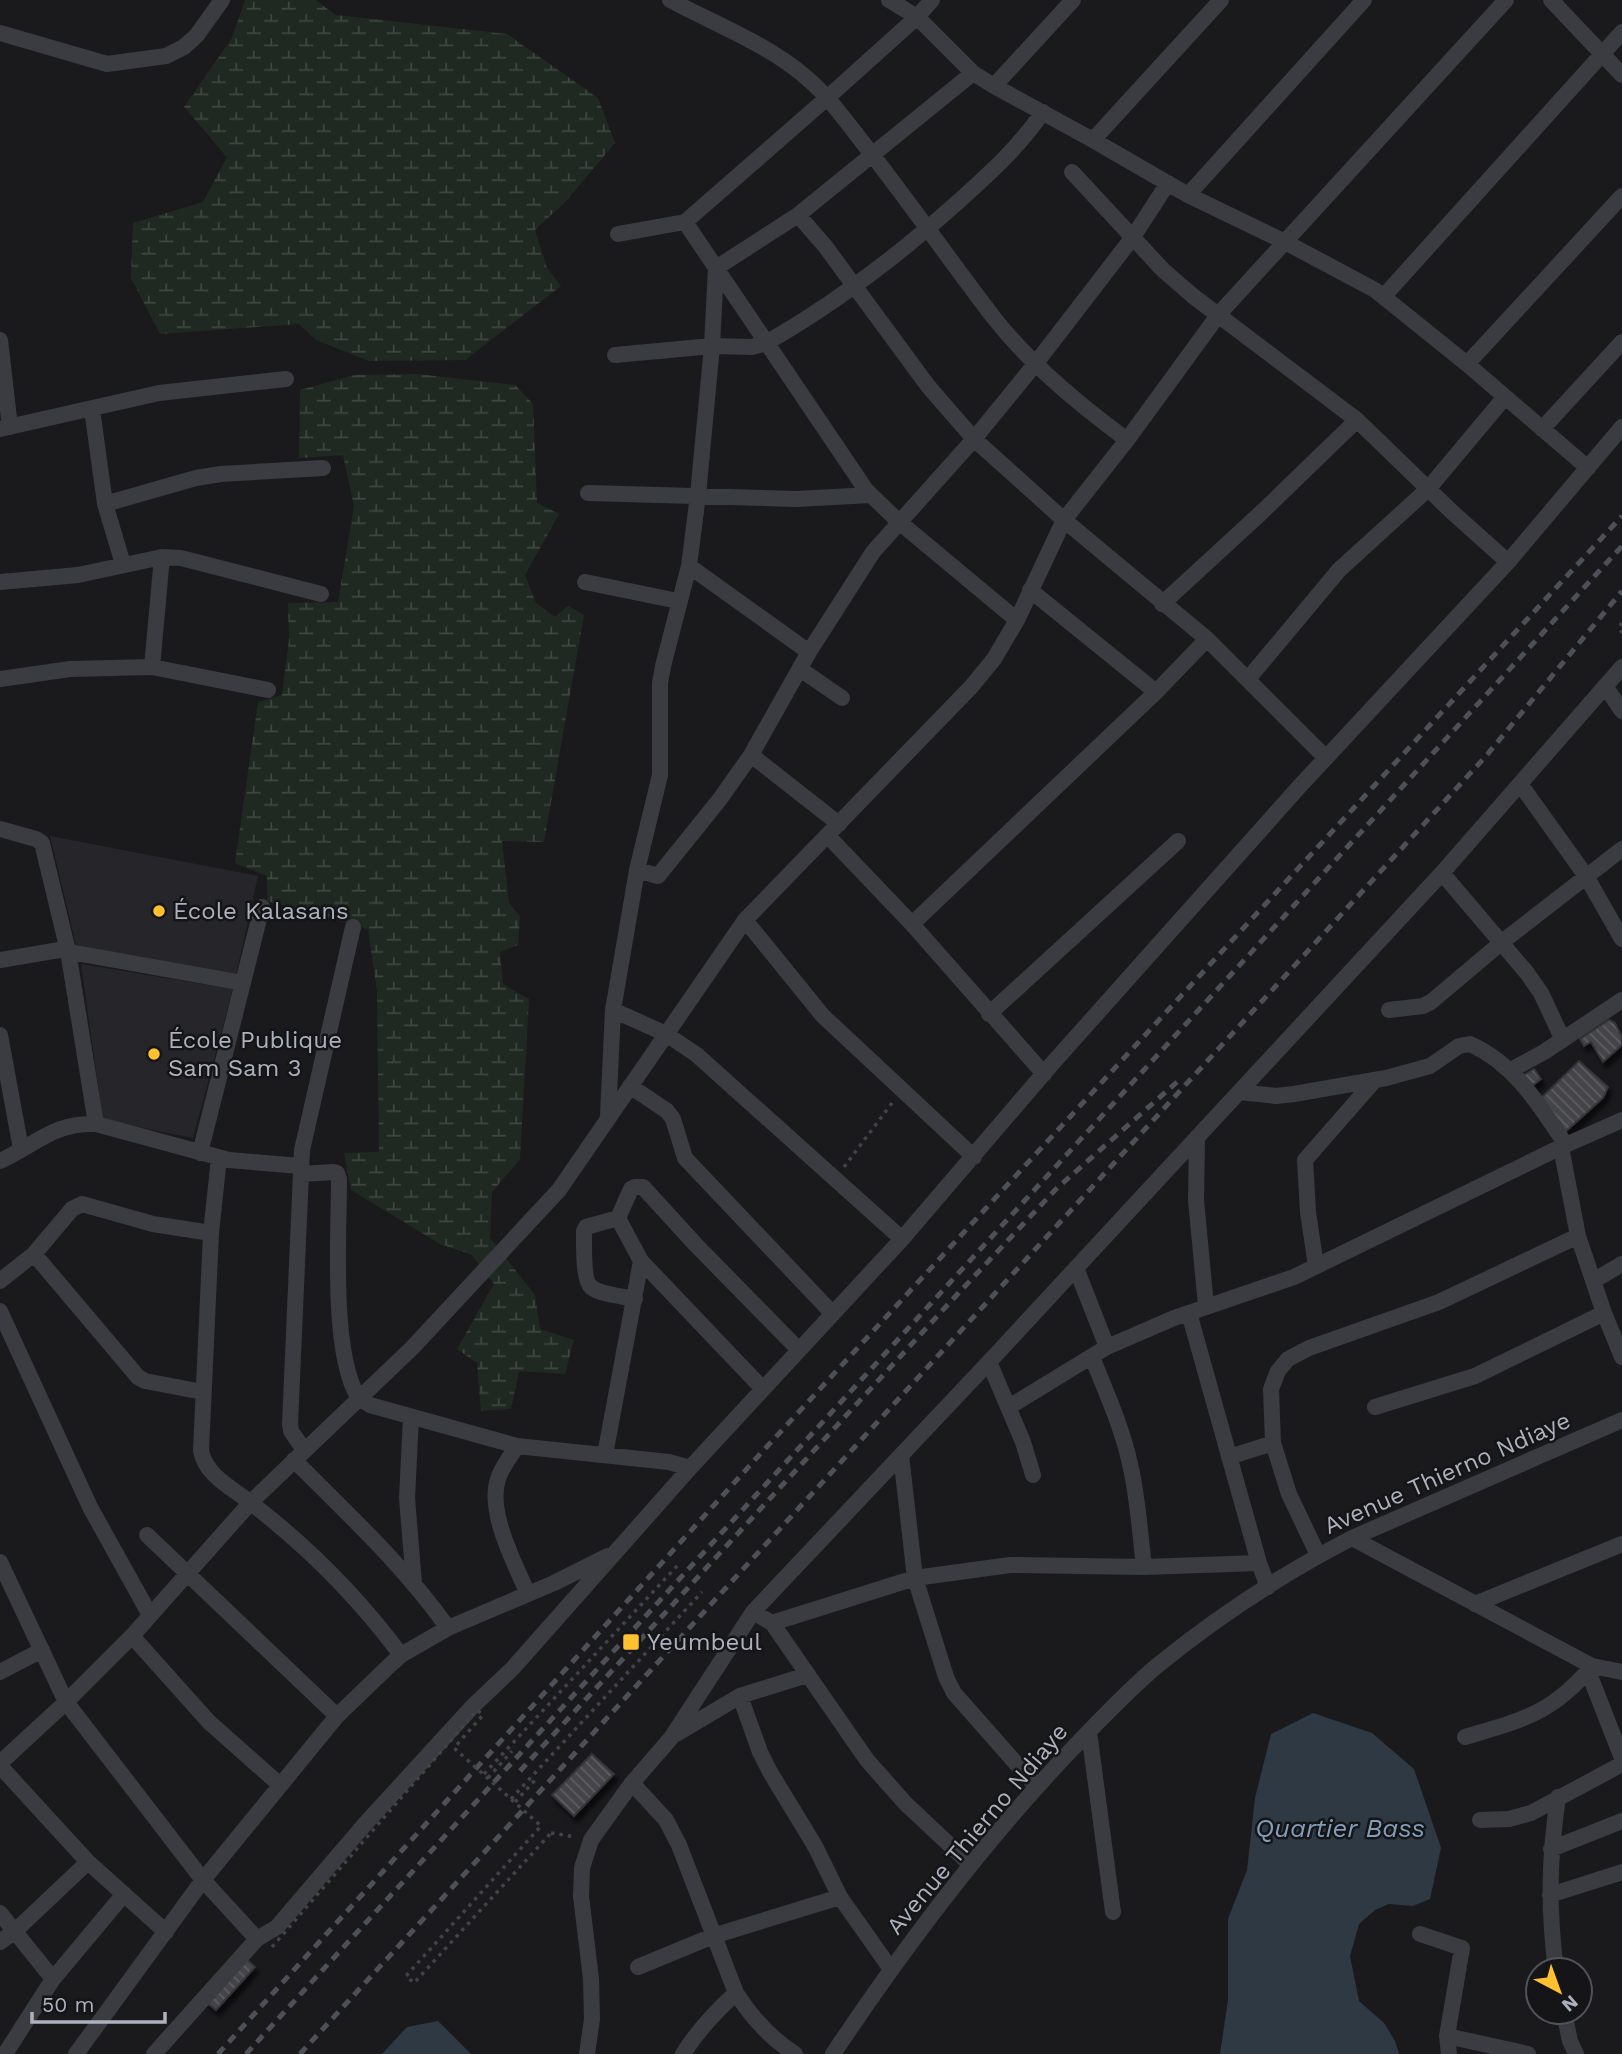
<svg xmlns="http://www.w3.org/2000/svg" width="1622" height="2054" viewBox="0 0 1622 2054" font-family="'Work Sans',sans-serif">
<defs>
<pattern id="wetland-marsh" width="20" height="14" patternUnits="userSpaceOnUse" patternTransform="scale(1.75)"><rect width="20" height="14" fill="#202921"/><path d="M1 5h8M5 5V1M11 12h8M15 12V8" fill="none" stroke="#3e463f"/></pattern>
<pattern id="building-back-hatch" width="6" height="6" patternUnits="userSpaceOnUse" patternTransform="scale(1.75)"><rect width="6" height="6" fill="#44454a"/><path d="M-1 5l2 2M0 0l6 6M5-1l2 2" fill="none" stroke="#5c5d62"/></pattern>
<filter id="shadow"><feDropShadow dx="3.5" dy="6" stdDeviation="2" flood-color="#0009"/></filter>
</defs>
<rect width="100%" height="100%" fill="#1a1a1d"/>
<path fill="#26262a" d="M 50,836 L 258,876 L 236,975 L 76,945 Z
M 81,964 L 233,989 L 193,1138 L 103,1120 Z"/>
<path fill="url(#wetland-marsh)" d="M 245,0 L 315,0 L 336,15 L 507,34 L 598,98 L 615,143 L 566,201 L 535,230 L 547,268 L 561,286 L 465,360 L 369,361 L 316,340 L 299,324 L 160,334 L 131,278 L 133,223 L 203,202 L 227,157 L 184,107 L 232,38 Z
M 417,374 L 515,385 L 533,404 L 537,503 L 559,514 L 525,575 L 536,603 L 555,617 L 568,606 L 584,615 L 544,842 L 502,841 L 509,903 L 520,916 L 518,945 L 500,952 L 503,984 L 529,999 L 520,1159 L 492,1192 L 490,1238 L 535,1295 L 540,1329 L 574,1340 L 565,1374 L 519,1371 L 511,1409 L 481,1411 L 477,1363 L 457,1349 L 494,1284 L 472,1255 L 440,1244 L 351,1190 L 344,1153 L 379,1152 L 377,992 L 368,929 L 267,901 L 267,876 L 235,863 L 258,702 L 282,695 L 289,640 L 288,603 L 338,602 L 354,506 L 343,455 L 299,458 L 300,390 L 354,375 Z"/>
<path fill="#2f3943" d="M 1313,1713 L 1372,1733 L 1414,1769 L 1441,1848 L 1430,1899 L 1413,1906 L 1389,1904 L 1375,1910 L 1359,1924 L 1350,1956 L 1359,2001 L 1384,2023 L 1395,2041 L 1399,2054 L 1220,2054 L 1228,2000 L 1228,1919 L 1247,1870 L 1255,1798 L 1271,1734 Z
M 438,2021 L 471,2054 L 382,2054 L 407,2027 Z"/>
<path fill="url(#building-back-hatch)" stroke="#343439" stroke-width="2" filter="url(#shadow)" d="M 1609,1020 L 1615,1023 L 1622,1037 L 1622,1045 L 1603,1062 L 1591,1042 L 1584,1046 L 1580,1039 Z
M 1579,1061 L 1608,1087 L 1603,1098 L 1564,1133 L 1538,1101 Z
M 1534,1069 L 1541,1079 L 1528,1089 L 1519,1078 Z
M 592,1754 L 614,1774 L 574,1816 L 552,1795 Z
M 244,1957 L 255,1967 L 216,2010 L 205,2001 Z"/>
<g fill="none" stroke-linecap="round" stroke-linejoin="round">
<path stroke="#414349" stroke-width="3.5" stroke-dasharray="3.5 5" stroke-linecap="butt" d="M 1622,623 L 1619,627 L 1622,633
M 844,1167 L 892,1103
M 484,1774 L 678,1565
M 488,1778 L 512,1751
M 511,1799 L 702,1592
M 515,1802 L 538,1777
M 551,1833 L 576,1837"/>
<path stroke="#3b3c42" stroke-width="16" d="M 670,0 C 717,25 768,44 808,79 C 831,99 848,124 867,148 C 910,203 951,262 994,318 C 1031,365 1079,404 1127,440
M 889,0 L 917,17 L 973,73 L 994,86 L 1093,140 L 1188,195 L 1285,242 L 1375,290 L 1467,364 L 1588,468
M 1551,0 L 1622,75
M 0,33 L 107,64 L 166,56 L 184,47 L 197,35 L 222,0
M 994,86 L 1073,0
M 1093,140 L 1221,0
M 1072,172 L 1163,270 L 1193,296 L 1357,420 L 1451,511 L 1508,562
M 1188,195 L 1364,0
M 798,215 L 825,246 L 928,386 L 974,439 L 1064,520 L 1207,639 L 1326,758
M 685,222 L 866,490 L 898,521 L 1017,620
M 618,234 L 685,222 L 827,98 L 917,17 L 932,0
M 1384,296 L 1622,32
M 0,340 L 10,427
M 615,355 L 712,346 L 752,347 L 766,343 C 836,303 899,255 959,201 C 991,172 1018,148 1043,112
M 1467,364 L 1622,196
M 92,409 L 105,504 L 123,564
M 0,429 L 159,393 L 286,379
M 1542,429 L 1622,342
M 588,493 L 796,499 L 871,495
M 105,504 L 196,478 L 221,474 L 323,468
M 689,566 L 809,652
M 0,582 L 78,575 L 162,557 L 181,558 L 321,594
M 585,582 L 678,601
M 1030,590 L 1156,692
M 1162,604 L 1263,511 L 1357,420
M 152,667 L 162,557
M 800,669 L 842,698
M 0,679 L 70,669 L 152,667 L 268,690
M 1248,679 L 1339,570 L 1428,489 L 1505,397
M 1605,686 L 1622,711
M 751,755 L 839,824
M 1520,784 L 1586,876 L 1622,939
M 0,829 L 36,839 L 42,843 L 68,951 L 96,1124
M 827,835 L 912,924 L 1044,1074
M 637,870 L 658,876 L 720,799 L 751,755 L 809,652 L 873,552 L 974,439 L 1036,363 L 1133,237 L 1168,183
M 1442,873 L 1527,973 L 1541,993 L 1563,1040
M 745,920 L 823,1016 L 974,1157
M 912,924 L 1156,692 L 1207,639
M 0,960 L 59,950 L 243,983
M 613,1010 L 666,1034 L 697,1055 L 902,1239
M 1389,1010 L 1423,1006 L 1431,1002 L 1502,942 L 1622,849
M 989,1014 L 1178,841
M 0,1035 L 21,1149
M 1511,1070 L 1544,1052 L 1622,1000
M 630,1086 L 667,1111 L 673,1119 L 685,1158 L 833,1314
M 1239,1092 L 1276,1096 L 1294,1094 L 1386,1078 L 1430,1066 L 1459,1046 L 1470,1044 C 1515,1064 1540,1106 1566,1145
M 608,1116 L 613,1010 L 637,870 L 660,775 L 660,683 L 663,666 L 689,566 L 698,495 L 712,346 L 716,268 L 798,215 L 973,73
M 1197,1137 L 1196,1200 L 1206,1306
M 1561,1147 L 1578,1236 L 1604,1313 L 1622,1357
M 200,1153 L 262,907
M 219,1158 L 211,1233 L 201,1451 C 206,1475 229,1486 247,1500 C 305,1544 358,1597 401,1655
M 0,1161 C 35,1145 54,1122 96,1124 L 229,1160 L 300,1166
M 301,1174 L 334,1172 L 337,1173 L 339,1179 C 339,1234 331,1349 357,1395 C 360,1399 365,1402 370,1405 L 517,1446 L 669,1462 L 690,1468
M 618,1218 L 586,1227 L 584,1231 C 584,1243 583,1281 591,1287 C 601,1295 622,1296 635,1299
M 34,1254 L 138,1377 L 145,1381 L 203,1392
M 1316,1266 L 1308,1212 L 1305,1160 L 1375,1080
M 1076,1268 L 1107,1347
M 0,1281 L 34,1254 L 72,1209 L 82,1204 L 153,1224 L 211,1233
M 1593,1281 L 1622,1264
M 0,1311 L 90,1507 L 150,1615
M 1189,1313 L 1259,1563 L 1268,1587
M 1092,1357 C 1106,1392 1122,1427 1130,1464 C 1138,1498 1140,1533 1144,1567
M 989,1362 L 1023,1442 L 1033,1475
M 763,1389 L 641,1261 L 618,1218 L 631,1189 L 635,1187 L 643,1187 L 696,1245 L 798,1349
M 1009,1407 L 1107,1347 L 1174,1318 L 1294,1277 L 1561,1147 L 1622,1120
M 1375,1407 L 1475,1376 L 1604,1313
M 411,1417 L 407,1498 L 414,1584
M 517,1446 C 511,1456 501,1468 498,1479 C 487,1512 515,1564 528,1594
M 304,1450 L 291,1431 L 290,1424 L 302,1150 L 353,927
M 605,1455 L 641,1261
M 901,1455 L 915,1578 L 946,1677 L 954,1693 L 1036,1786
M 1229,1457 L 1273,1443
M 294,1460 C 348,1514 404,1566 448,1628
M 147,1535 L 337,1716
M 1352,1538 L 1592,1666 L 1622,1672
M 1318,1555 L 1289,1494 L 1273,1443 L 1271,1389 L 1278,1371 L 1288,1359 L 1309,1348 L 1439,1302 L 1578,1236
M 0,1562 L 66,1702 L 203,1880 L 257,1939
M 1475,1604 L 1622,1544
M 753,1612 L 772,1623 L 915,1578 L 1010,1565 L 1144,1567 L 1259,1563
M 772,1623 L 867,1760 L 905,1803 L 971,1865
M 132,1636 L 209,1722 L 280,1785
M 1588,1671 L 1622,1758
M 0,1672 L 42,1650
M 740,1696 L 760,1752 L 770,1772 L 815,1846 L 840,1897 L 890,1968
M 1089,1732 L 1113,1912
M 676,1734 L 740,1696 L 807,1675
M 1465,1737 C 1522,1720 1552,1714 1592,1666
M 0,1763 L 66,1702 L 132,1636 L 251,1502 L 412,1348 L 559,1190 L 745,920 L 971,687 L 994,659 L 1017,620 L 1064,520 L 1127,440 L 1219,314 L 1506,0
M 0,1766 L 88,1862 L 166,1932
M 632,1783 L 666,1820 L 679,1845 L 736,1993 C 752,2018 770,2038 795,2054
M 1480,1820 L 1509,1819 L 1531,1813 L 1622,1764
M 1551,1849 L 1622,1821
M 1550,1895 L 1622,1872
M 0,1913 L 53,1979
M 1420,1934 L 1462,1948 L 1447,2036 L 1449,2054
M 0,1942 L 15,1931 L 88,1862
M 638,1967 L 713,1936 L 840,1897
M 1556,1970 C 1548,1908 1549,1859 1558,1797
M 1564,2012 L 1570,2041 L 1576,2054
M 1447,2036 L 1528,2054
M 5,2054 L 53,1979 L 124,1894
M 76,2054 L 203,1880 L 337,1716 L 390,1665 L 401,1655 L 448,1628 L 554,1583 L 608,1556
M 154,2054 L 257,1939 L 277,1927 L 365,1824 L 473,1706 L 513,1668 L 690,1468 L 902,1239 L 1051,1065 L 1298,788 L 1508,562 L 1622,427
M 587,2054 L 592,2019 L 591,1979 L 581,1896 L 582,1868 L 591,1840 L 632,1783 L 671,1738 L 753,1612 L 989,1362 L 1442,873 L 1622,667
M 683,2054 C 698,2030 715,2012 736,1993
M 833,2054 C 905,1946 984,1841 1074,1747 C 1101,1719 1128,1690 1158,1665 C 1217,1617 1284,1573 1352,1538 L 1622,1420"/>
<path stroke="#4e5058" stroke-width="5" stroke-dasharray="9 7" stroke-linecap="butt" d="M 520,1771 L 953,1299 L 1056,1189 L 1177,1082
M 218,2054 L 762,1452 L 1622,516
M 246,2054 L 1622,546
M 300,2054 L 1486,756 L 1622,591"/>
<path stroke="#414349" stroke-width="3.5" stroke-dasharray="3.5 5" stroke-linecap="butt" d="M 272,1947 L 477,1710 L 483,1715 L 454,1748 L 541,1826 L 406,1976 L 414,1983 L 551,1833"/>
</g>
<g fill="#ffc130" stroke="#151518" stroke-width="2.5">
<circle cx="159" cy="911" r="7"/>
<circle cx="154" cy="1054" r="7"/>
<rect x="622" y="1633" width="18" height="18" rx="3.5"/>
</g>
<g text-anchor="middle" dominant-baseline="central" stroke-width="5" stroke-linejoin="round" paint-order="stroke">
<g font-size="24" fill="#acb1bd" stroke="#151518" text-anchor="start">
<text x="173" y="911">École Kalasans</text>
<text x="168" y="1040">École Publique<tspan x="168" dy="28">Sam Sam 3</tspan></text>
<text x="647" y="1642">Yeumbeul</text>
</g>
<g font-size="24" fill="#acb1bd" stroke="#151518">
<text transform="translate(1447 1473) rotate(-24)">Avenue Thierno Ndiaye</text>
<text transform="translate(977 1829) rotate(-50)">Avenue Thierno Ndiaye</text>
</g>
<g font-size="26" font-style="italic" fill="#819dba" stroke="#151518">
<text x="1340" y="1828">Quartier Bass</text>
</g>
</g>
<g transform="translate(1559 1991) rotate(139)"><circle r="33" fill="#151518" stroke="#51535a" stroke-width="2"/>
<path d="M0-5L12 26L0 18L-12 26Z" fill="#ffc130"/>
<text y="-10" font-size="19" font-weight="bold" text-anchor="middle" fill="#acb1bd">N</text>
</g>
<path d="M32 2012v10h133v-10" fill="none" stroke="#acb1bd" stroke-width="3.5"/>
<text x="42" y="2012" font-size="21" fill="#acb1bd" stroke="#151518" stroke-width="5" paint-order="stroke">50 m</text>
</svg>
